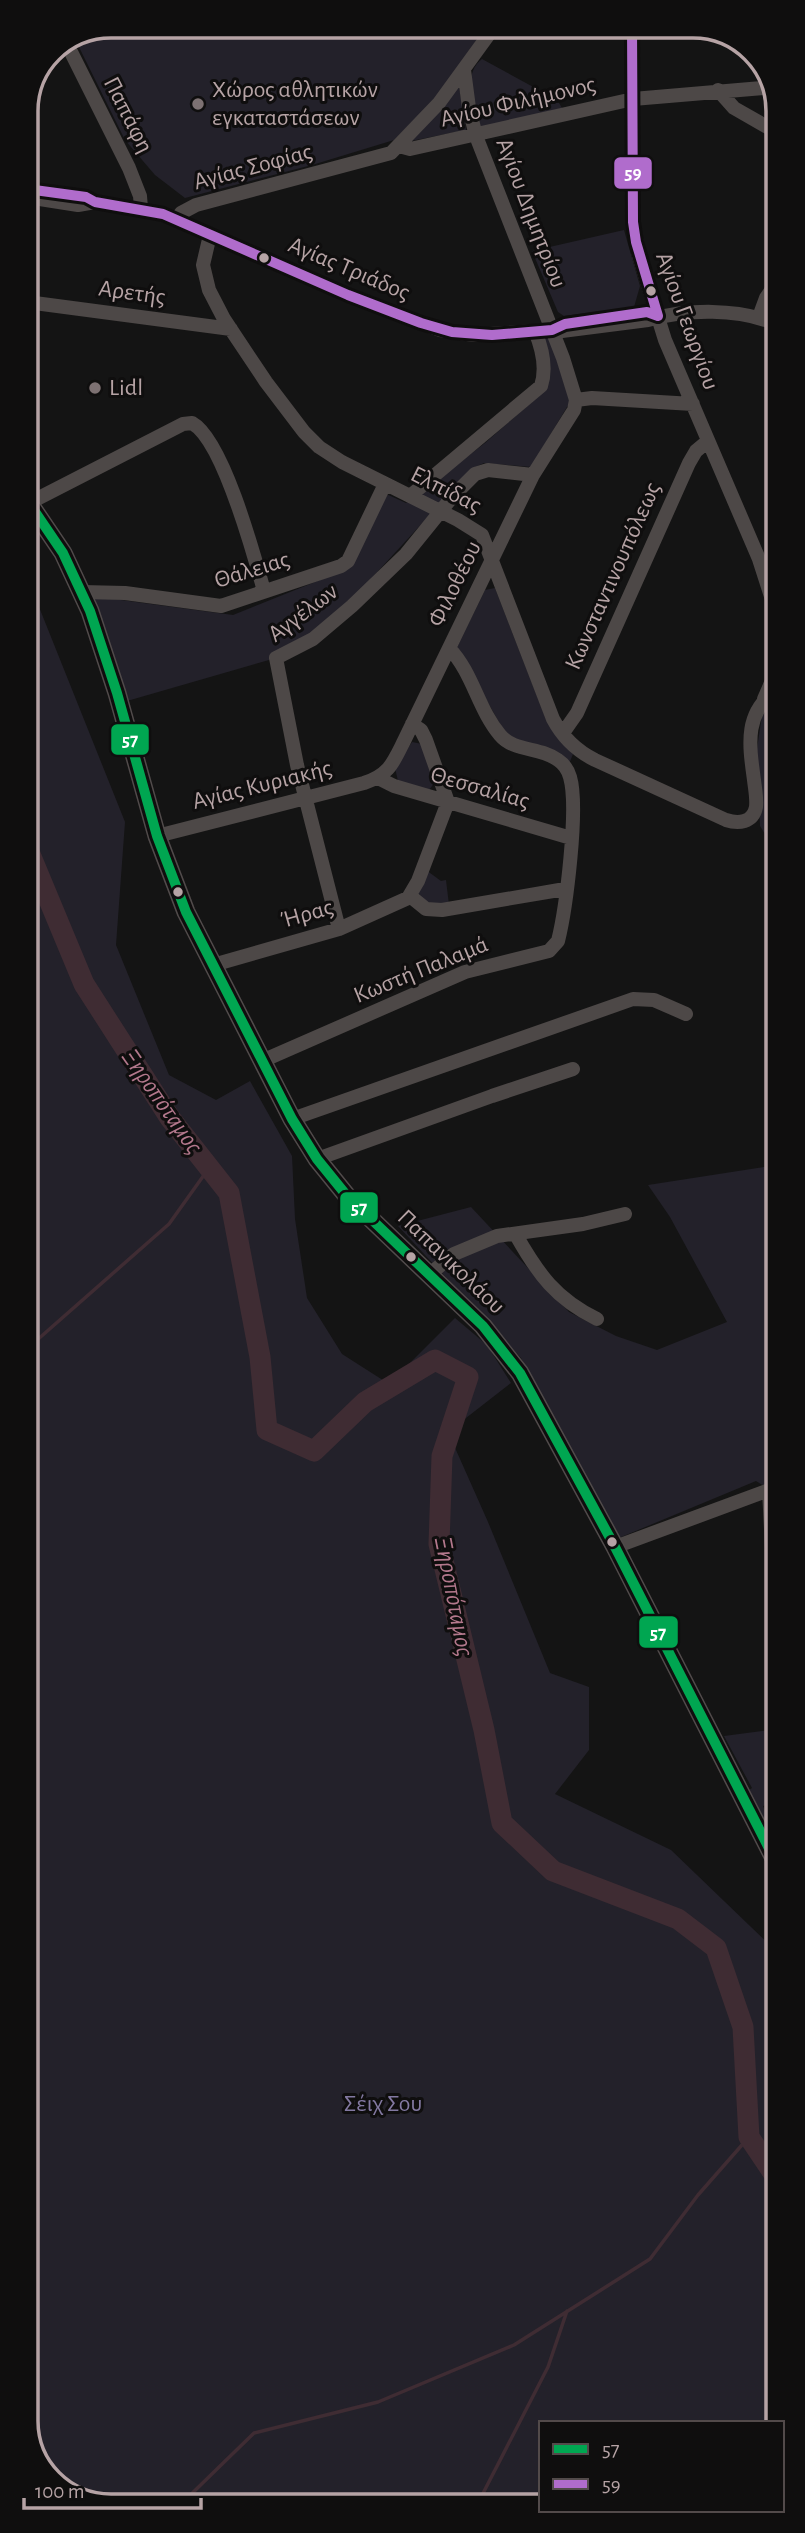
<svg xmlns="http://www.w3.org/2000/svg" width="805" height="2533" viewBox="0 0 805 2533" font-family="'Alegreya Sans',sans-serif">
<rect width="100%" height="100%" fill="#141414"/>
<path fill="#23212a" d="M 111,26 L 486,26 L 441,93 L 394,140 L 312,165 L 185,198 L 155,175 L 125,140 L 76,41 Z
M 482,59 L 537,89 L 532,101 L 559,103 L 562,108 L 479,128 C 475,106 461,75 482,59 Z
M 459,86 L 466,130 L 411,141 Z
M 624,230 L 640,286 L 634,307 L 564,316 L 558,312 L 532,251 Z
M 550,338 L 570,402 L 531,467 L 484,463 L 473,468 L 345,607 L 323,626 L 276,658 L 127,701 L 91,596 L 233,615 L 340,572 L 384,493 L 406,503 L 485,443 L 543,392 L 542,339 Z
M 27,577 L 125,822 L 116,945 L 169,1075 L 216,1100 L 250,1081 L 292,1156 L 295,1219 L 307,1298 L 342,1354 L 389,1384 L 455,1318 L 487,1345 L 511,1383 L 448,1432 L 488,1522 L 550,1673 L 589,1687 L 589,1750 L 555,1794 L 671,1850 L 778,1953 L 779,2423 L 541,2423 L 541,2505 L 105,2507 L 56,2486 L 29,2443 Z
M 495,588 L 546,719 L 573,754 L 569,764 L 506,735 L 457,647 L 485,590 Z
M 777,710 L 777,853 L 760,826 L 757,749 L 762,715 Z
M 412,742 L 422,744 L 435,782 L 429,790 L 398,781 L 395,768 Z
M 426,870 L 441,881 L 446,880 L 449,905 L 431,908 L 417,892 Z
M 777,1165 L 778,1495 L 756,1481 L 614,1540 L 521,1358 L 398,1226 L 471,1207 L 569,1312 L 616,1336 L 657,1350 L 727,1322 L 670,1217 L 648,1185 Z
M 778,1729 L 778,1791 L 775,1793 L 775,1802 L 763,1806 L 778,1842 L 778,1857 L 746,1792 L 752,1788 L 724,1736 Z"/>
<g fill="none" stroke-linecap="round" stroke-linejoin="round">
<path stroke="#3f2c33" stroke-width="3.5" d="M 28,1348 L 169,1224 L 209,1168
M 477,2505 L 548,2367 L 567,2311
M 179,2506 L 254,2433 L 378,2402 L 514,2345 L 650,2259 L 698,2195 L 749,2137"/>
<path stroke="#3f2c33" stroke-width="21" d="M 27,661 L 29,665 L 27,669
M 27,847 L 84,984 L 170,1118 L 229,1193 L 260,1357 L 267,1430 L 314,1451 L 365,1402 L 435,1360 L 468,1377 L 442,1456 L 439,1544 L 484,1730 L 502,1823 L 553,1871 L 678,1919 L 716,1948 L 743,2027 L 749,2137 L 778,2180"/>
<path stroke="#4d4847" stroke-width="14" d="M 632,26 L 633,222 L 639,256 L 665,340 L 759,559 L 777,615
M 67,44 L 129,168 L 140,196 L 141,208
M 718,90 L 734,108 L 776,132
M 399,146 L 410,149 L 633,99 L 774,87
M 27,197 L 78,205 L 95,202 L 163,214 L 348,295 L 440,330 L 474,335 L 552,330 L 562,331 L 648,320 C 687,309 738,308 776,324
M 176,220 L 181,213 L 196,205 L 391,153 L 439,103 L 495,26
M 210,235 L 203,265 L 209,290 L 224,319 L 266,382 L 304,432 L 319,447 L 342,462 L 458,520 L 482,535 L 553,719 C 562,736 577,751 595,760 L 726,820 C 738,824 753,823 756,807 C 757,798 755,789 754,780 C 749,744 744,712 777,690
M 27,302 L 231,329
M 759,317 L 766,298 L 776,283
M 576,400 L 592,398 L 693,404
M 410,496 L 541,386 C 547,368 542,348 535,331
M 29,503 L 183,424 L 192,423 C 223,440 254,555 264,591
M 82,592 L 125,593 L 221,606 L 341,566 L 348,561 L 385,484
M 764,699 L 777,669
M 563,733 L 577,713 L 689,463 L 696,451 L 708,441
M 378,778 L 394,786 L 571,838
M 157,836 L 364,783 C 389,775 393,763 404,741 L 533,475 L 574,410 L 576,400 L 563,358 L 476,136 L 469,108 L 464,70
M 410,896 L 426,909 L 442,910 L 565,889
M 339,929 L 297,765 L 276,658 L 313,639 L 352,606 L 406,554 L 453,496 L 475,474 L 488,470 L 533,475
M 213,965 L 339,929 L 408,898 L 418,881 L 448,802 L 426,740 L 421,730 L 412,724
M 262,1061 L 465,972 L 549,951 L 558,941 C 566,909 579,808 570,777 C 568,770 564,764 558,760 C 541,747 514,752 500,735 C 478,709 473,673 449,648
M 292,1119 L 633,999 L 654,1000 L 686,1014
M 317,1159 L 492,1096 L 573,1069
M 516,1235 C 538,1274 556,1299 597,1319
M 430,1274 L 454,1254 L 497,1236 L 583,1224 L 625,1214
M 615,1547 L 769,1490 L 773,1568 L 778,1576"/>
<path stroke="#514b4b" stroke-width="19" d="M 27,500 L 63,553 L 90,611 L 117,693 L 157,836 L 186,912 L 292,1119 L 317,1159 L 347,1196 L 483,1326 L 520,1373 L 615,1547 L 778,1866"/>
<g stroke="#0f0e0e" stroke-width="16">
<path id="bus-1" d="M 27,500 L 63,553 L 90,611 L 117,693 L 157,836 L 186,912 L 292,1119 L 317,1159 L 347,1196 L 483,1326 L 520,1373 L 615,1547 L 778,1866"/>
</g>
<g stroke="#0f0e0e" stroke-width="16">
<path id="bus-2" d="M 632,26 L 633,222 L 636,242 L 658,316
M 27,189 L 86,197 L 95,202 L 163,214 L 348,295 L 421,323 L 452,332 L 492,335 L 552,330 L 565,324 L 647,312 L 658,316"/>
</g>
<use href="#bus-1" stroke="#00a651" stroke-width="10"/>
<use href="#bus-2" stroke="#b06ccc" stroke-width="10"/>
</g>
<g fill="#7d7172" stroke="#0f0e0e" stroke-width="2.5">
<circle cx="198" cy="104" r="7"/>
<circle cx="95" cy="388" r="7"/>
</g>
<g fill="#b6a3a5" stroke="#0f0e0e" stroke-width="2.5">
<circle cx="264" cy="258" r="6"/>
<circle cx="651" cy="291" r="6"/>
<circle cx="178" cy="892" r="6"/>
<circle cx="411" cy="1257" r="6"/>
<circle cx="612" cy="1542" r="6"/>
</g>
<g text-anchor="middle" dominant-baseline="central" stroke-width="6" stroke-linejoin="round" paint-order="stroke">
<g font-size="24" fill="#b6a3a5" stroke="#0f0e0e" text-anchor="start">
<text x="212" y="90">Χώρος αθλητικών<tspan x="212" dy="28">εγκαταστάσεων</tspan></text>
<text x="109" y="388">Lidl</text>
</g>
<g font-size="24" fill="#b6a3a5" stroke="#0f0e0e">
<text transform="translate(518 102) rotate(-13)">Αγίου Φιλήμονος</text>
<text transform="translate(128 115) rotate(63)">Παπάφη</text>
<text transform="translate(253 167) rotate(-15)">Αγίας Σοφίας</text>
<text transform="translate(531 213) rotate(69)">Αγίου Δημητρίου</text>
<text transform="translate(349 269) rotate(23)">Αγίας Τριάδος</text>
<text transform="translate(132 293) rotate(8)">Αρετής</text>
<text transform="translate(687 321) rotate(70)">Αγίου Γεωργίου</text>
<text transform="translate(446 490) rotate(27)">Ελπίδας</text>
<text transform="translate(252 570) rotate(-17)">Θάλειας</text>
<text transform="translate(613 576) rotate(-66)">Κωνσταντινουπόλεως</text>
<text transform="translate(455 584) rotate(-64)">Φιλοθέου</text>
<text transform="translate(303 613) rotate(-37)">Αγγέλων</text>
<text transform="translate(262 785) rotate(-14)">Αγίας Κυριακής</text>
<text transform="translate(480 788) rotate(16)">Θεσσαλίας</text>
<text transform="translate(307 914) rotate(-16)">Ήρας</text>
<text transform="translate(421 970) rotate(-22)">Κωστή Παλαμά</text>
<text transform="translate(451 1262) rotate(44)">Παπανικολάου</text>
</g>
<g font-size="24" fill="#8379a2" stroke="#0f0e0e">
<text x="383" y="2104">Σέιχ Σου</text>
</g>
<g font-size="26" font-style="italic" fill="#b3788c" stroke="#0f0e0e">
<text transform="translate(162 1101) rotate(55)">Ξηροπόταμος</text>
<text transform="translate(454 1596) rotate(79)">Ξηροπόταμος</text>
</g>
</g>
<path d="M0 0H805V2533H0ZM111 38H693A73 73 0 0 1 766 111V2421A73 73 0 0 1 693 2494H111A73 73 0 0 1 38 2421V111A73 73 0 0 1 111 38Z" fill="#0f0e0e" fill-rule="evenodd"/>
<path fill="none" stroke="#b6a3a5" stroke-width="3.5" d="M111 38H693A73 73 0 0 1 766 111V2421A73 73 0 0 1 693 2494H111A73 73 0 0 1 38 2421V111A73 73 0 0 1 111 38Z"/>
<g stroke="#0f0e0e" stroke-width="2.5">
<rect x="613" y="156" width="40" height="34" rx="7" fill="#b06ccc"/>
<rect x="110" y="723" width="40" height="33" rx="7" fill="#00a651"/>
<rect x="339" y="1191" width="40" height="33" rx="7" fill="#00a651"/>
<rect x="638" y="1615" width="41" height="34" rx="7" fill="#00a651"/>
</g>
<g font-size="19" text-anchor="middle" font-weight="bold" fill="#fff">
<text x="633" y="179">59</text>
<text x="130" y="746">57</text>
<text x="359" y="1214">57</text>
<text x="658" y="1639">57</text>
</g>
<rect x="539" y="2421" width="245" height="91" fill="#0f0e0e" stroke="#524a4a" stroke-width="2"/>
<rect x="553" y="2444" width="35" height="10" fill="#00a651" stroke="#524a4a" stroke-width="2"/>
<text x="602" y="2456" font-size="21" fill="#b6a3a5">57</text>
<rect x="553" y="2479" width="35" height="10" fill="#b06ccc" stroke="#524a4a" stroke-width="2"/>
<text x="602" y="2491" font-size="21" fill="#b6a3a5">59</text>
<path d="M24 2498v10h177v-10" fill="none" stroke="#b6a3a5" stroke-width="3.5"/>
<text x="35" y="2498" font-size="21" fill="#b6a3a5" stroke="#0f0e0e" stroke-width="5" paint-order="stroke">100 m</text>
</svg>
